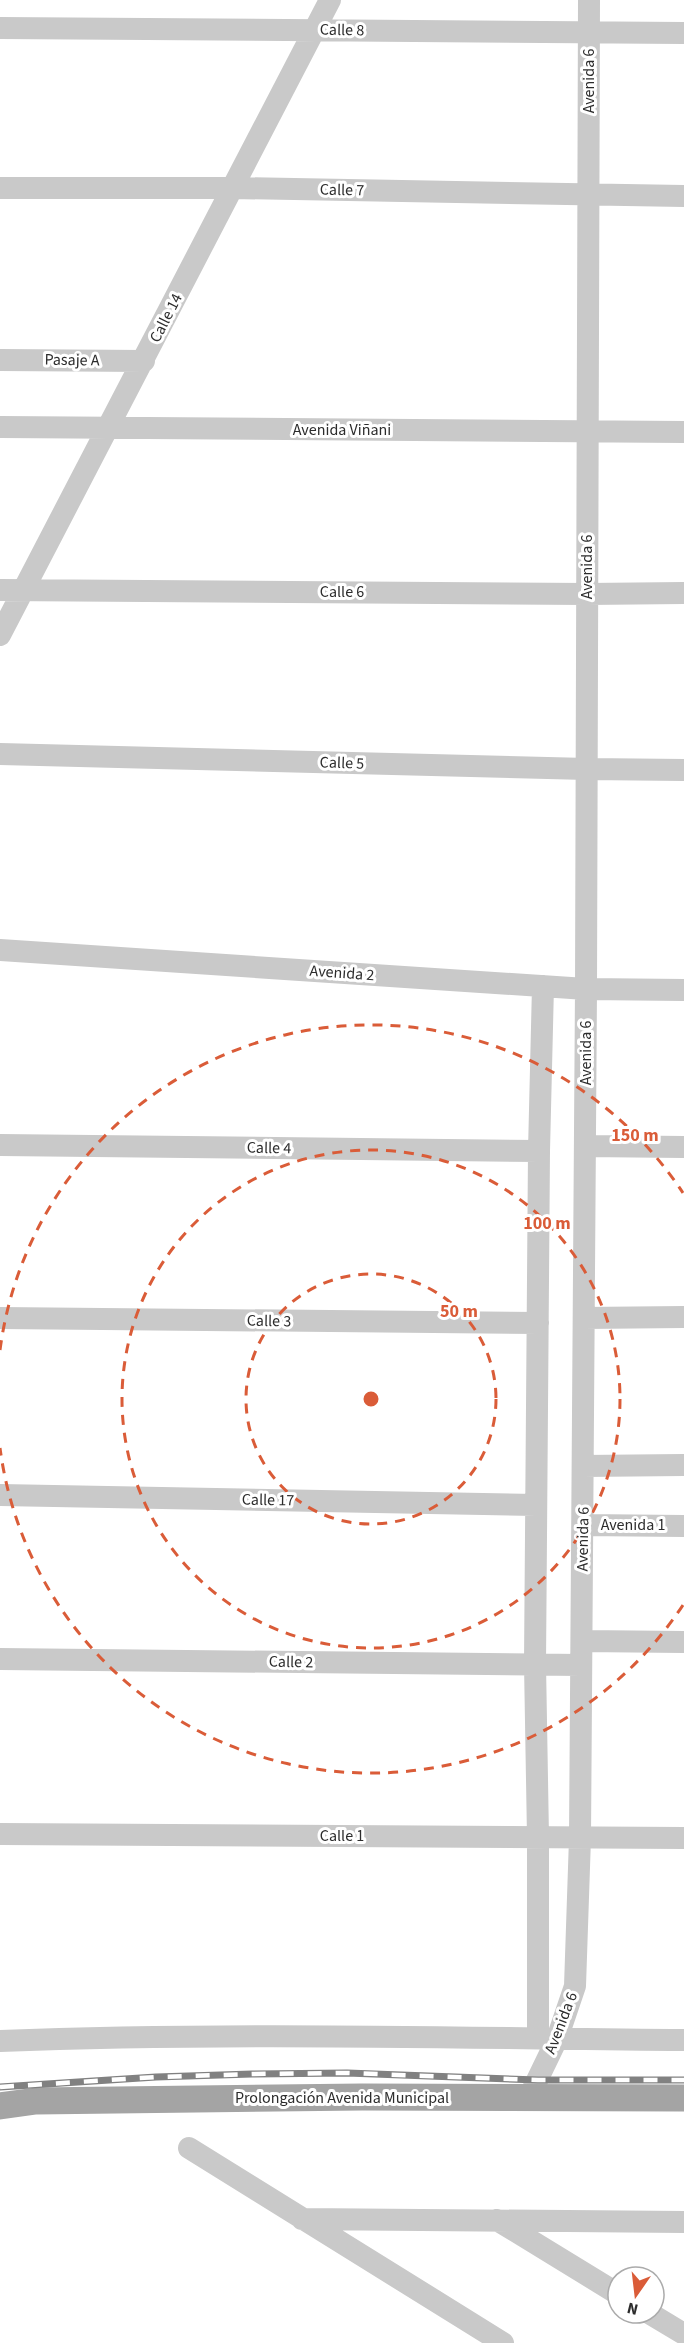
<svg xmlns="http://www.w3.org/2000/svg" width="684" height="2343" viewBox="0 0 684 2343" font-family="'Source Sans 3',sans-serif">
<rect width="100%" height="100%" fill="#fff"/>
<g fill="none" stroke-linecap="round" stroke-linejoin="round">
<path stroke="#c9c9c9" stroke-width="22" d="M 0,28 L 684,33
M 0,188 L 233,188 L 684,196
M 0,360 L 144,361
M 0,427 L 684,432
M 0,590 L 587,594 L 684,593
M 0,635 L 330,0
M 0,754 L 587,769 L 684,770
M 0,950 L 586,989 L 684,990
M 0,1145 L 539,1151
M 585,1146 L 684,1147
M 0,1318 L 538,1323
M 584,1318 L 684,1317
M 583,1466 L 684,1465
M 0,1495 L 536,1505
M 583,1525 L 684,1526
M 582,1641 L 684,1642
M 0,1659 L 581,1665
M 0,1834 L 684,1838
M 538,2037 L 538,1837 L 535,1664 L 539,1151 L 543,986
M 0,2041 C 228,2032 456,2038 684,2040
M 529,2097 L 557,2039 L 575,1986 L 580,1838 L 586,989 L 589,0
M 189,2148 L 503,2343
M 302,2219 L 684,2222
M 497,2220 L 618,2294
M 649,2313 L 684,2334"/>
<path stroke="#a4a4a4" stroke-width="27" d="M 0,2106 L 36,2101 L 362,2097 L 684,2098"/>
<g stroke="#818181" stroke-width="7">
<path id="rail" d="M 0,2087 L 156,2077 L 252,2074 L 347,2073 L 538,2080 L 684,2080"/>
</g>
<use href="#rail" stroke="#fff" stroke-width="4.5" stroke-dasharray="14" stroke-linecap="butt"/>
</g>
<g fill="none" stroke="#da5c38" stroke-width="3" stroke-dasharray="10 8">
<circle cx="371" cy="1399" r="125"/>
<circle cx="371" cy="1399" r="249"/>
<path d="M683 1605A374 374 0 0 1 0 1448M0 1350A374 374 0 0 1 683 1193"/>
</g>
<g text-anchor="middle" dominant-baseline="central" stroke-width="6" stroke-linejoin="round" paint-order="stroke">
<g font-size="16" fill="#2c2c2c" stroke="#fff">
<text transform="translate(342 30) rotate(1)">Calle 8</text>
<text transform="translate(589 81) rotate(-90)">Avenida 6</text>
<text transform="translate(342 190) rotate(1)">Calle 7</text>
<text transform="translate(166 318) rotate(-63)">Calle 14</text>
<text transform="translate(72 360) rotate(1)">Pasaje A</text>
<text x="342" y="430">Avenida Viñani</text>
<text transform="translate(587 567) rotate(-90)">Avenida 6</text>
<text x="342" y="592">Calle 6</text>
<text transform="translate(342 763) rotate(2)">Calle 5</text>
<text transform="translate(342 973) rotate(4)">Avenida 2</text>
<text transform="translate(586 1053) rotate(-90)">Avenida 6</text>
<text transform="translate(269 1148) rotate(1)">Calle 4</text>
<text transform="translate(269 1321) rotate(1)">Calle 3</text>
<text transform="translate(268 1500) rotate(1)">Calle 17</text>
<text x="633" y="1525">Avenida 1</text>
<text transform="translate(583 1539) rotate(-89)">Avenida 6</text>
<text transform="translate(291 1662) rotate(1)">Calle 2</text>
<text x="342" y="1836">Calle 1</text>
<text transform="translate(561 2023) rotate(-69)">Avenida 6</text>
<text x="342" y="2098">Prolongación Avenida Municipal</text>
</g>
</g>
<circle cx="371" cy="1399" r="9" fill="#da5c38" stroke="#fff" stroke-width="3"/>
<g font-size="18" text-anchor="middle" font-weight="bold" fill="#da5c38" stroke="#fff" stroke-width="6" stroke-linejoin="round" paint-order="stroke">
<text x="635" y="1141">150 m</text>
<text x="547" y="1229">100 m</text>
<text x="459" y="1317">50 m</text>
</g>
<g transform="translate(636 2295) rotate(194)"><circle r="28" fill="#ffffff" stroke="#ababab" stroke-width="1.5"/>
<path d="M0-4.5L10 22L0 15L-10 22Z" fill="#da5c38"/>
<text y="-9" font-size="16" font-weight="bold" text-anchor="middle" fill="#2c2c2c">N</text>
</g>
</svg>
